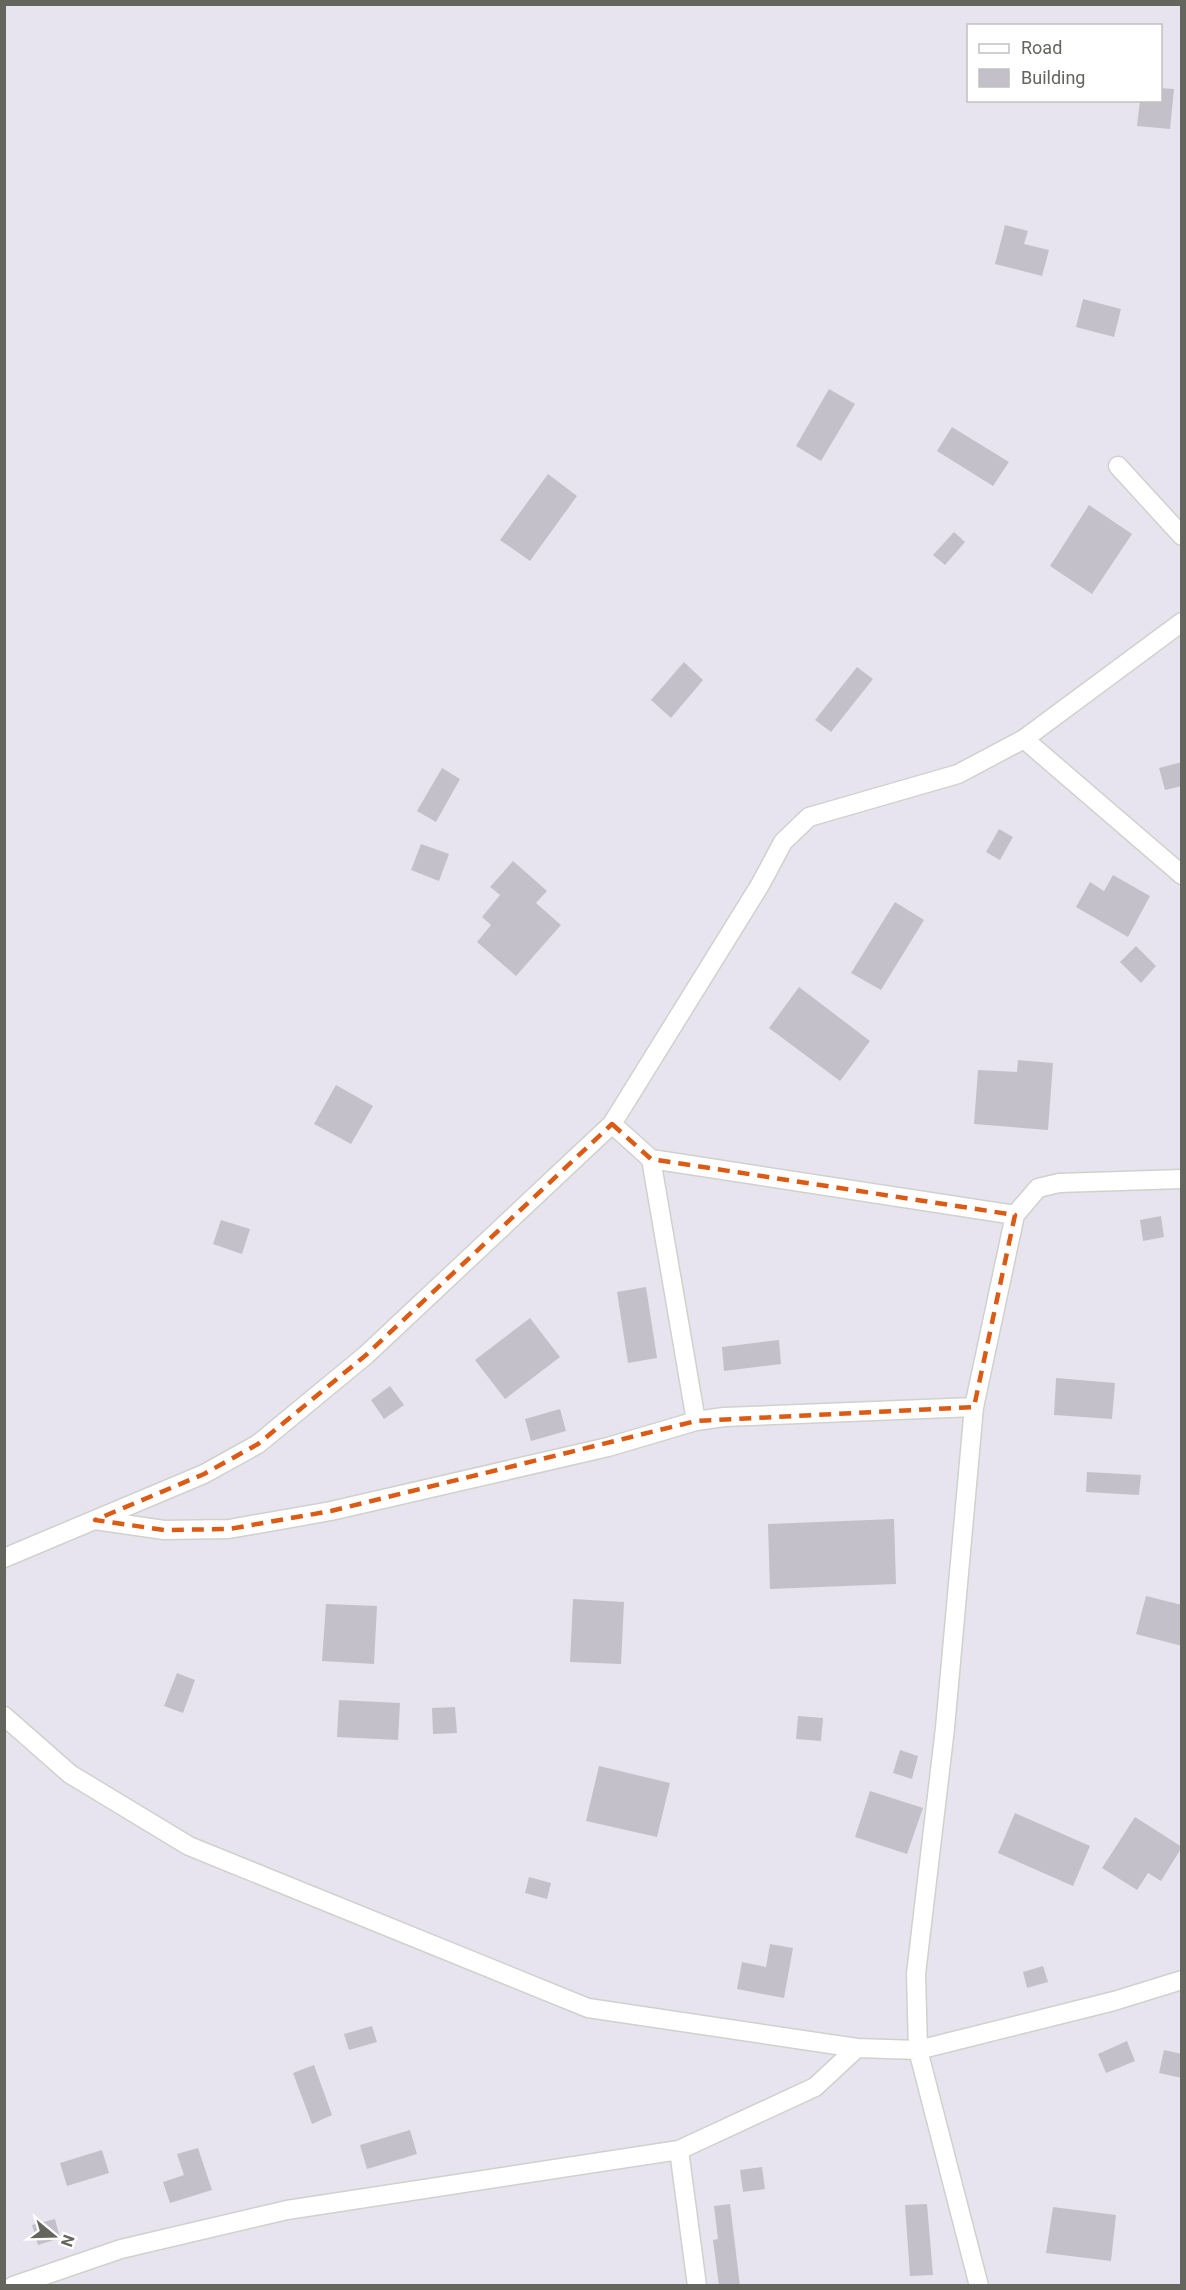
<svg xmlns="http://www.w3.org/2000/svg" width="1186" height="2290" viewBox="0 0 1186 2290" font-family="Roboto,sans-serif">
<rect width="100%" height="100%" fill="#e8e4ef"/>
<path fill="#c4c0ca" d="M 1160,88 L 1174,89 L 1170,129 L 1137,126 L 1140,100 L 1160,100 Z
M 1005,225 L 1028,231 L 1024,244 L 1049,250 L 1042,276 L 995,264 Z
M 1083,299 L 1121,309 L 1114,337 L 1076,327 Z
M 829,389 L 855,404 L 821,461 L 796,446 Z
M 952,427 L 1009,462 L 993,486 L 937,451 Z
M 548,474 L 577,496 L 530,561 L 500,540 Z
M 1089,505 L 1132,534 L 1092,594 L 1050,566 Z
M 954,532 L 965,542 L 945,565 L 933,555 Z
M 684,662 L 703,680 L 671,718 L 651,700 Z
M 857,667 L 873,679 L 831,732 L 815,720 Z
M 1182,762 L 1182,786 L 1165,790 L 1159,768 Z
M 442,768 L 460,779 L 436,822 L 417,811 Z
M 999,829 L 1013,837 L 1000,860 L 986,852 Z
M 421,844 L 449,854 L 439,881 L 411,870 Z
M 513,861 L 547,891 L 536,903 L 561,925 L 516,976 L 477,942 L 491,925 L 482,917 L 500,895 L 490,887 Z
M 1113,875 L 1150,896 L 1128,937 L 1076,907 L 1090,882 L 1104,891 Z
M 895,902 L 924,920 L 881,990 L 851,973 Z
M 1136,946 L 1156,966 L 1141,983 L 1120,962 Z
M 799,987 L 870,1041 L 840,1081 L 769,1028 Z
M 1018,1060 L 1053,1063 L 1048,1130 L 974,1124 L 978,1070 L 1017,1072 Z
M 336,1085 L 373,1106 L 351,1144 L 314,1124 Z
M 1161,1216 L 1164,1237 L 1143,1241 L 1140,1220 Z
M 221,1220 L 250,1229 L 242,1254 L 213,1244 Z
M 646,1287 L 657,1358 L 628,1363 L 617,1292 Z
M 530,1318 L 560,1357 L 505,1399 L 475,1360 Z
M 779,1340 L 781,1364 L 724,1371 L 722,1347 Z
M 1056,1378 L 1115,1383 L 1112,1419 L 1054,1415 Z
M 390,1386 L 404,1405 L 384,1419 L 371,1400 Z
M 560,1409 L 566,1431 L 531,1441 L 525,1419 Z
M 1087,1472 L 1141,1475 L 1139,1495 L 1086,1492 Z
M 894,1519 L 896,1584 L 770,1589 L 768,1524 Z
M 1146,1596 L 1182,1605 L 1182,1646 L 1136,1634 Z
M 573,1599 L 624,1602 L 621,1664 L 570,1662 Z
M 326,1604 L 377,1606 L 374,1664 L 322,1661 Z
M 177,1673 L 195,1680 L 183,1713 L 164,1706 Z
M 339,1700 L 400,1703 L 398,1740 L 337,1737 Z
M 455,1707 L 457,1733 L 433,1734 L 432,1708 Z
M 798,1716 L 823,1718 L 821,1741 L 796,1739 Z
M 900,1750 L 918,1756 L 912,1779 L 893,1773 Z
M 599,1766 L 670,1783 L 657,1837 L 586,1821 Z
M 870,1791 L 923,1808 L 907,1854 L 855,1837 Z
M 1015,1813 L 1090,1846 L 1073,1886 L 998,1853 Z
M 1135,1817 L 1182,1847 L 1161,1881 L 1148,1873 L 1137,1890 L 1102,1868 Z
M 529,1877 L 551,1883 L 547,1899 L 525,1893 Z
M 770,1944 L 793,1948 L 784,1998 L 737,1989 L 742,1962 L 766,1967 Z
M 1043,1966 L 1048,1982 L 1027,1988 L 1023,1972 Z
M 372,2026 L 377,2042 L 349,2050 L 344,2034 Z
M 1127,2041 L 1135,2061 L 1106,2073 L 1098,2054 Z
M 1164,2050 L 1182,2054 L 1182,2078 L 1159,2073 Z
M 314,2065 L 332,2115 L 312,2124 L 293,2073 Z
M 410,2130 L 417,2154 L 367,2169 L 360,2145 Z
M 198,2148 L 212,2190 L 170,2203 L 163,2182 L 184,2175 L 177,2154 Z
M 102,2150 L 109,2173 L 67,2186 L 60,2163 Z
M 762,2167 L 765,2189 L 743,2192 L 740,2170 Z
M 730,2204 L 740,2286 L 719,2286 L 713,2240 L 718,2239 L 714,2206 Z
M 927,2204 L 933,2275 L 910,2276 L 905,2205 Z
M 1053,2207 L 1116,2215 L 1111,2261 L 1046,2253 Z
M 55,2219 L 60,2238 L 38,2245 L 32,2225 Z"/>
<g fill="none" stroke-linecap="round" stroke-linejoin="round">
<g stroke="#cfd2cb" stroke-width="21">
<path id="street" d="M 1118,466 L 1182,536
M 1024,739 L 1182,875
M 612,1124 L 651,1159 L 1015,1215
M 651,1159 L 696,1421
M 95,1520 L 164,1530 L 229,1529 L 331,1511 L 608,1447 L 696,1421 L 724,1417 L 974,1407
M 4,1558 L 204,1474 L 258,1444 L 366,1355 L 612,1124 L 760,885 L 783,842 L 809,817 L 958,774 L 1024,739 L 1182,622
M 4,1716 L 70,1774 L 189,1846 L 588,2008 L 857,2048 L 918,2050 L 1114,2001 L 1182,1980
M 679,2150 L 697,2286
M 13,2286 L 121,2249 L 287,2210 L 679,2150 L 815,2087 L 857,2048
M 979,2286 L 918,2050 L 916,1974 L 945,1728 L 974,1407 L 1015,1215 L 1038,1188 L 1059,1183 L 1182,1179"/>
</g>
<use href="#street" stroke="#fff" stroke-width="18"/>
</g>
<path fill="none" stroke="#db5a14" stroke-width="4.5" stroke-dasharray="12 8" stroke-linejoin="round" d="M 612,1124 L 651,1159 L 1015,1215 L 974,1407 L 696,1421 L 331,1511 L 229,1529 L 164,1530 L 95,1520 L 204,1474 L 258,1444 L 366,1355 Z"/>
<rect width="1186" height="2290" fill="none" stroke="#64655c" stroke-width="12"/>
<rect x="967" y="24" width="195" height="78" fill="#ffffff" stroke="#c1c1be" stroke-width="1.5"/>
<rect x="979" y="44" width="30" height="9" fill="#ffffff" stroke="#c1c1be" stroke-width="1.5"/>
<text x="1021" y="54" font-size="18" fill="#64655c">Road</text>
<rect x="979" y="69" width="30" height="18" fill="#c4c0ca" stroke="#c1c1be" stroke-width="1.5"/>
<text x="1021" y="84" font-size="18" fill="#64655c">Building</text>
<g transform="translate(54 2236) rotate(109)" stroke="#ffffff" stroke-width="4.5" paint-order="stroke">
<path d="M0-4.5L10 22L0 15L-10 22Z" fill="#64655c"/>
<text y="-9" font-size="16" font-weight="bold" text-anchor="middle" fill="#64655c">N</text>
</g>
</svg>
